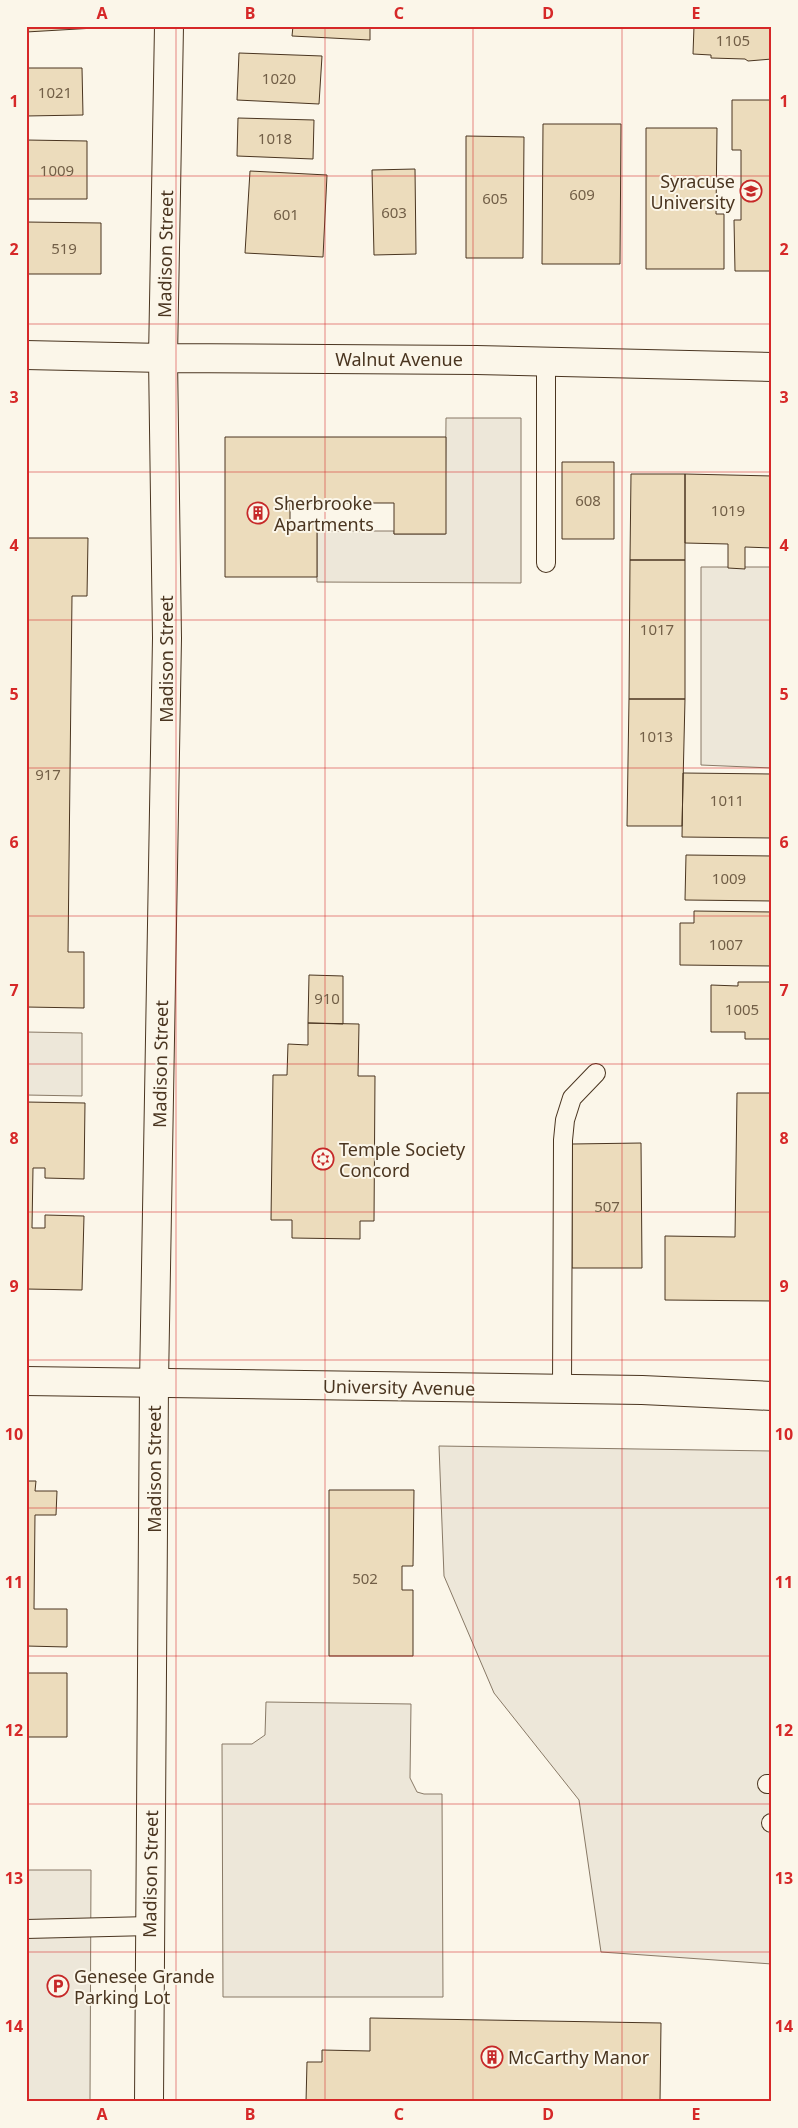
<svg xmlns="http://www.w3.org/2000/svg" width="798" height="2128" viewBox="0 0 798 2128" font-family="'Noto Sans',sans-serif">
<rect width="100%" height="100%" fill="#fbf6e9"/>
<path fill="#ede7d9" stroke="#887966" d="M 446,418 L 521,418 L 521,583 L 317,582 L 317,531 L 394,531 L 394,534 L 445,534 Z
M 701,567 L 772,567 L 772,768 L 701,765 Z
M 26,1032 L 82,1033 L 82,1096 L 26,1095 Z
M 439,1446 L 772,1451 L 772,1964 L 601,1952 L 579,1800 L 494,1693 L 444,1576 Z
M 266,1702 L 411,1704 L 410,1778 L 417,1792 L 424,1794 L 442,1794 L 443,1997 L 223,1997 L 222,1744 L 252,1744 L 265,1735 Z
M 26,1870 L 91,1870 L 90,2102 L 26,2102 Z"/>
<path fill="#ecdcbc" stroke="#4a3520" d="M 26,26 L 95,26 L 95,28 L 26,32 Z
M 293,26 L 370,26 L 370,40 L 292,36 Z
M 694,26 L 772,26 L 772,59 L 748,61 L 745,59 L 711,58 L 711,55 L 693,54 Z
M 239,53 L 322,56 L 319,104 L 237,100 Z
M 26,68 L 82,68 L 83,115 L 26,116 Z
M 732,100 L 772,100 L 772,271 L 735,271 L 734,220 L 741,220 L 741,150 L 732,150 Z
M 238,118 L 314,120 L 313,159 L 237,156 Z
M 543,124 L 621,124 L 620,264 L 542,264 Z
M 646,128 L 717,128 L 716,214 L 724,214 L 724,269 L 646,269 Z
M 466,136 L 524,137 L 523,258 L 466,258 Z
M 26,140 L 87,141 L 87,199 L 26,199 Z
M 415,169 L 416,254 L 374,255 L 372,170 Z
M 250,171 L 327,175 L 323,257 L 245,253 Z
M 26,222 L 101,223 L 101,274 L 26,274 Z
M 225,437 L 446,437 L 446,534 L 394,534 L 394,503 L 290,503 L 290,523 L 317,523 L 317,577 L 225,577 Z
M 562,462 L 614,462 L 614,539 L 562,539 Z
M 631,474 L 685,474 L 685,560 L 630,560 Z
M 685,474 L 772,476 L 772,548 L 745,547 L 745,569 L 728,568 L 728,544 L 685,543 Z
M 26,538 L 88,538 L 87,596 L 72,596 L 68,952 L 84,952 L 84,1008 L 26,1007 Z
M 630,560 L 685,560 L 685,699 L 629,699 Z
M 629,699 L 685,699 L 682,826 L 627,826 Z
M 683,773 L 772,774 L 772,838 L 682,837 Z
M 686,855 L 772,856 L 772,901 L 685,900 Z
M 694,911 L 772,912 L 772,966 L 680,965 L 680,923 L 694,923 Z
M 309,975 L 343,976 L 343,1024 L 308,1023 Z
M 738,982 L 772,982 L 772,1039 L 745,1039 L 745,1032 L 711,1032 L 711,985 L 738,986 Z
M 308,1023 L 359,1024 L 358,1076 L 375,1076 L 374,1221 L 360,1221 L 360,1239 L 292,1238 L 292,1220 L 271,1220 L 273,1075 L 287,1075 L 288,1044 L 308,1045 Z
M 737,1093 L 772,1093 L 772,1301 L 665,1300 L 665,1236 L 735,1237 Z
M 26,1102 L 85,1103 L 84,1179 L 45,1178 L 45,1168 L 33,1168 L 32,1228 L 45,1228 L 45,1215 L 84,1216 L 82,1290 L 26,1289 Z
M 641,1143 L 642,1268 L 572,1268 L 572,1144 Z
M 26,1481 L 36,1481 L 35,1491 L 57,1491 L 56,1515 L 35,1515 L 34,1609 L 67,1609 L 67,1647 L 26,1646 Z
M 329,1490 L 414,1490 L 413,1566 L 402,1566 L 402,1590 L 413,1590 L 413,1656 L 329,1656 Z
M 26,1673 L 67,1673 L 67,1737 L 26,1737 Z
M 370,2018 L 661,2023 L 660,2102 L 306,2102 L 307,2062 L 322,2062 L 322,2050 L 370,2051 Z"/>
<g fill="none" stroke-linecap="round" stroke-linejoin="round">
<g stroke="#4a3520" stroke-width="20">
<path id="service" d="M 546,362 L 546,563
M 562,1389 L 563,1140 L 565,1120 L 572,1098 L 596,1073
M 767,1784 L 772,1784
M 771,1823 L 772,1823
M 26,1929 L 150,1926"/>
</g>
<g stroke="#4a3520" stroke-width="30">
<path id="minor" d="M 26,355 L 163,358 L 476,360 L 772,367
M 149,2102 L 154,1383 L 167,638 L 163,358 L 169,26"/>
</g>
<g stroke="#4a3520" stroke-width="30">
<path id="tertiary" d="M 26,1381 L 642,1390 L 772,1396"/>
</g>
<use href="#service" stroke="#fbf6e9" stroke-width="18"/>
<use href="#minor" stroke="#fbf6e9" stroke-width="28"/>
<use href="#tertiary" stroke="#fbf6e9" stroke-width="28"/>
</g>
<path fill="none" stroke="#d62828" stroke-width="1" stroke-opacity="0.55" d="M 176,26 L 176,2102M 325,26 L 325,2102M 473,26 L 473,2102M 622,26 L 622,2102M 26,176 L 772,176M 26,324 L 772,324M 26,472 L 772,472M 26,620 L 772,620M 26,768 L 772,768M 26,916 L 772,916M 26,1064 L 772,1064M 26,1212 L 772,1212M 26,1360 L 772,1360M 26,1508 L 772,1508M 26,1656 L 772,1656M 26,1804 L 772,1804M 26,1952 L 772,1952"/>
<defs>
<g id="university-ring" transform="scale(1.125)"><circle r="9.5" fill="#fbf6e9" stroke="#c62828" stroke-width="1.5"/><path d="M0-5L7-2L0 1L-7-2ZM-4 1L0 2.5L4 1V4Q0 6-4 4Z" fill="#c62828"/></g>
<g id="building-ring" transform="scale(1.125)"><circle r="9.5" fill="#fbf6e9" stroke="#c62828" stroke-width="1.5"/><path d="M-4-6H4V6H1V3H-1V6H-4ZM-2.5-4.3h1.7v1.8h-1.7ZM.8-4.3h1.7v1.8H.8ZM-2.5-1h1.7V.8h-1.7ZM.8-1h1.7V.8H.8Z" fill="#c62828"/></g>
<g id="synagogue-ring" transform="scale(1.125)"><circle r="9.5" fill="#fbf6e9" stroke="#c62828" stroke-width="1.5"/><path d="M0-6.5L5.6 3.2H-5.6ZM0 6.5L5.6-3.2H-5.6Z" fill="#c62828"/></g>
<g id="parking-ring" transform="scale(1.125)"><circle r="9.5" fill="#fbf6e9" stroke="#c62828" stroke-width="1.5"/><path d="M-3.5-5.5H1a3.5 3.5 0 0 1 0 7H-1V5.5H-3.5ZM-1-3.4V-.6H.8a1.4 1.4 0 0 0 0-2.8Z" fill="#c62828"/></g>
</defs>
<g fill-rule="evenodd">
<use href="#university-ring" x="751" y="191"/>
<use href="#building-ring" x="258" y="513"/>
<use href="#synagogue-ring" x="323" y="1159"/>
<use href="#parking-ring" x="58" y="1986"/>
<use href="#building-ring" x="492" y="2057"/>
</g>
<g text-anchor="middle" dominant-baseline="central" stroke-width="4" stroke-linejoin="round" paint-order="stroke">
<g font-size="15" fill="#725f47">
<text x="733" y="40">1105</text>
<text x="279" y="78">1020</text>
<text x="55" y="92">1021</text>
<text x="275" y="138">1018</text>
<text x="57" y="170">1009</text>
<text x="582" y="194">609</text>
<text x="495" y="198">605</text>
<text x="394" y="212">603</text>
<text x="286" y="214">601</text>
<text x="64" y="248">519</text>
<text x="588" y="500">608</text>
<text x="728" y="510">1019</text>
<text x="657" y="629">1017</text>
<text x="656" y="736">1013</text>
<text x="48" y="774">917</text>
<text x="727" y="800">1011</text>
<text x="729" y="878">1009</text>
<text x="726" y="944">1007</text>
<text x="327" y="998">910</text>
<text x="742" y="1009">1005</text>
<text x="607" y="1206">507</text>
<text x="365" y="1578">502</text>
</g>
<g font-size="18" fill="#4a3520" stroke="#fbf6e9" text-anchor="start">
<text x="735" y="181" text-anchor="end">Syracuse<tspan x="735" dy="21">University</tspan></text>
<text x="274" y="503">Sherbrooke<tspan x="274" dy="21">Apartments</tspan></text>
<text x="339" y="1149">Temple Society<tspan x="339" dy="21">Concord</tspan></text>
<text x="74" y="1976">Genesee Grande<tspan x="74" dy="21">Parking Lot</tspan></text>
<text x="508" y="2057">McCarthy Manor</text>
</g>
<g font-size="18" fill="#4a3520" stroke="#fbf6e9">
<text transform="translate(165 254) rotate(-89)">Madison Street</text>
<text x="399" y="359">Walnut Avenue</text>
<text transform="translate(166 659) rotate(-90)">Madison Street</text>
<text transform="translate(160 1064) rotate(-89)">Madison Street</text>
<text transform="translate(399 1387) rotate(1)">University Avenue</text>
<text transform="translate(154 1469) rotate(-90)">Madison Street</text>
<text transform="translate(150 1874) rotate(-89)">Madison Street</text>
</g>
</g>
<rect width="798" height="2128" fill="none" stroke="#fbf6e9" stroke-width="55"/>
<rect x="28" y="28" width="742" height="2072" fill="none" stroke="#d62828" stroke-width="2"/>
<g font-size="16" text-anchor="middle" font-weight="bold" fill="#d62828">
<text x="102" y="19">A</text>
<text x="250" y="19">B</text>
<text x="399" y="19">C</text>
<text x="548" y="19">D</text>
<text x="696" y="19">E</text>
<text x="14" y="107">1</text>
<text x="784" y="107">1</text>
<text x="14" y="255">2</text>
<text x="784" y="255">2</text>
<text x="14" y="403">3</text>
<text x="784" y="403">3</text>
<text x="14" y="551">4</text>
<text x="784" y="551">4</text>
<text x="14" y="700">5</text>
<text x="784" y="700">5</text>
<text x="14" y="848">6</text>
<text x="784" y="848">6</text>
<text x="14" y="996">7</text>
<text x="784" y="996">7</text>
<text x="14" y="1144">8</text>
<text x="784" y="1144">8</text>
<text x="14" y="1292">9</text>
<text x="784" y="1292">9</text>
<text x="14" y="1440">10</text>
<text x="784" y="1440">10</text>
<text x="14" y="1588">11</text>
<text x="784" y="1588">11</text>
<text x="14" y="1736">12</text>
<text x="784" y="1736">12</text>
<text x="14" y="1884">13</text>
<text x="784" y="1884">13</text>
<text x="14" y="2032">14</text>
<text x="784" y="2032">14</text>
<text x="102" y="2120">A</text>
<text x="250" y="2120">B</text>
<text x="399" y="2120">C</text>
<text x="548" y="2120">D</text>
<text x="696" y="2120">E</text>
</g>
</svg>
